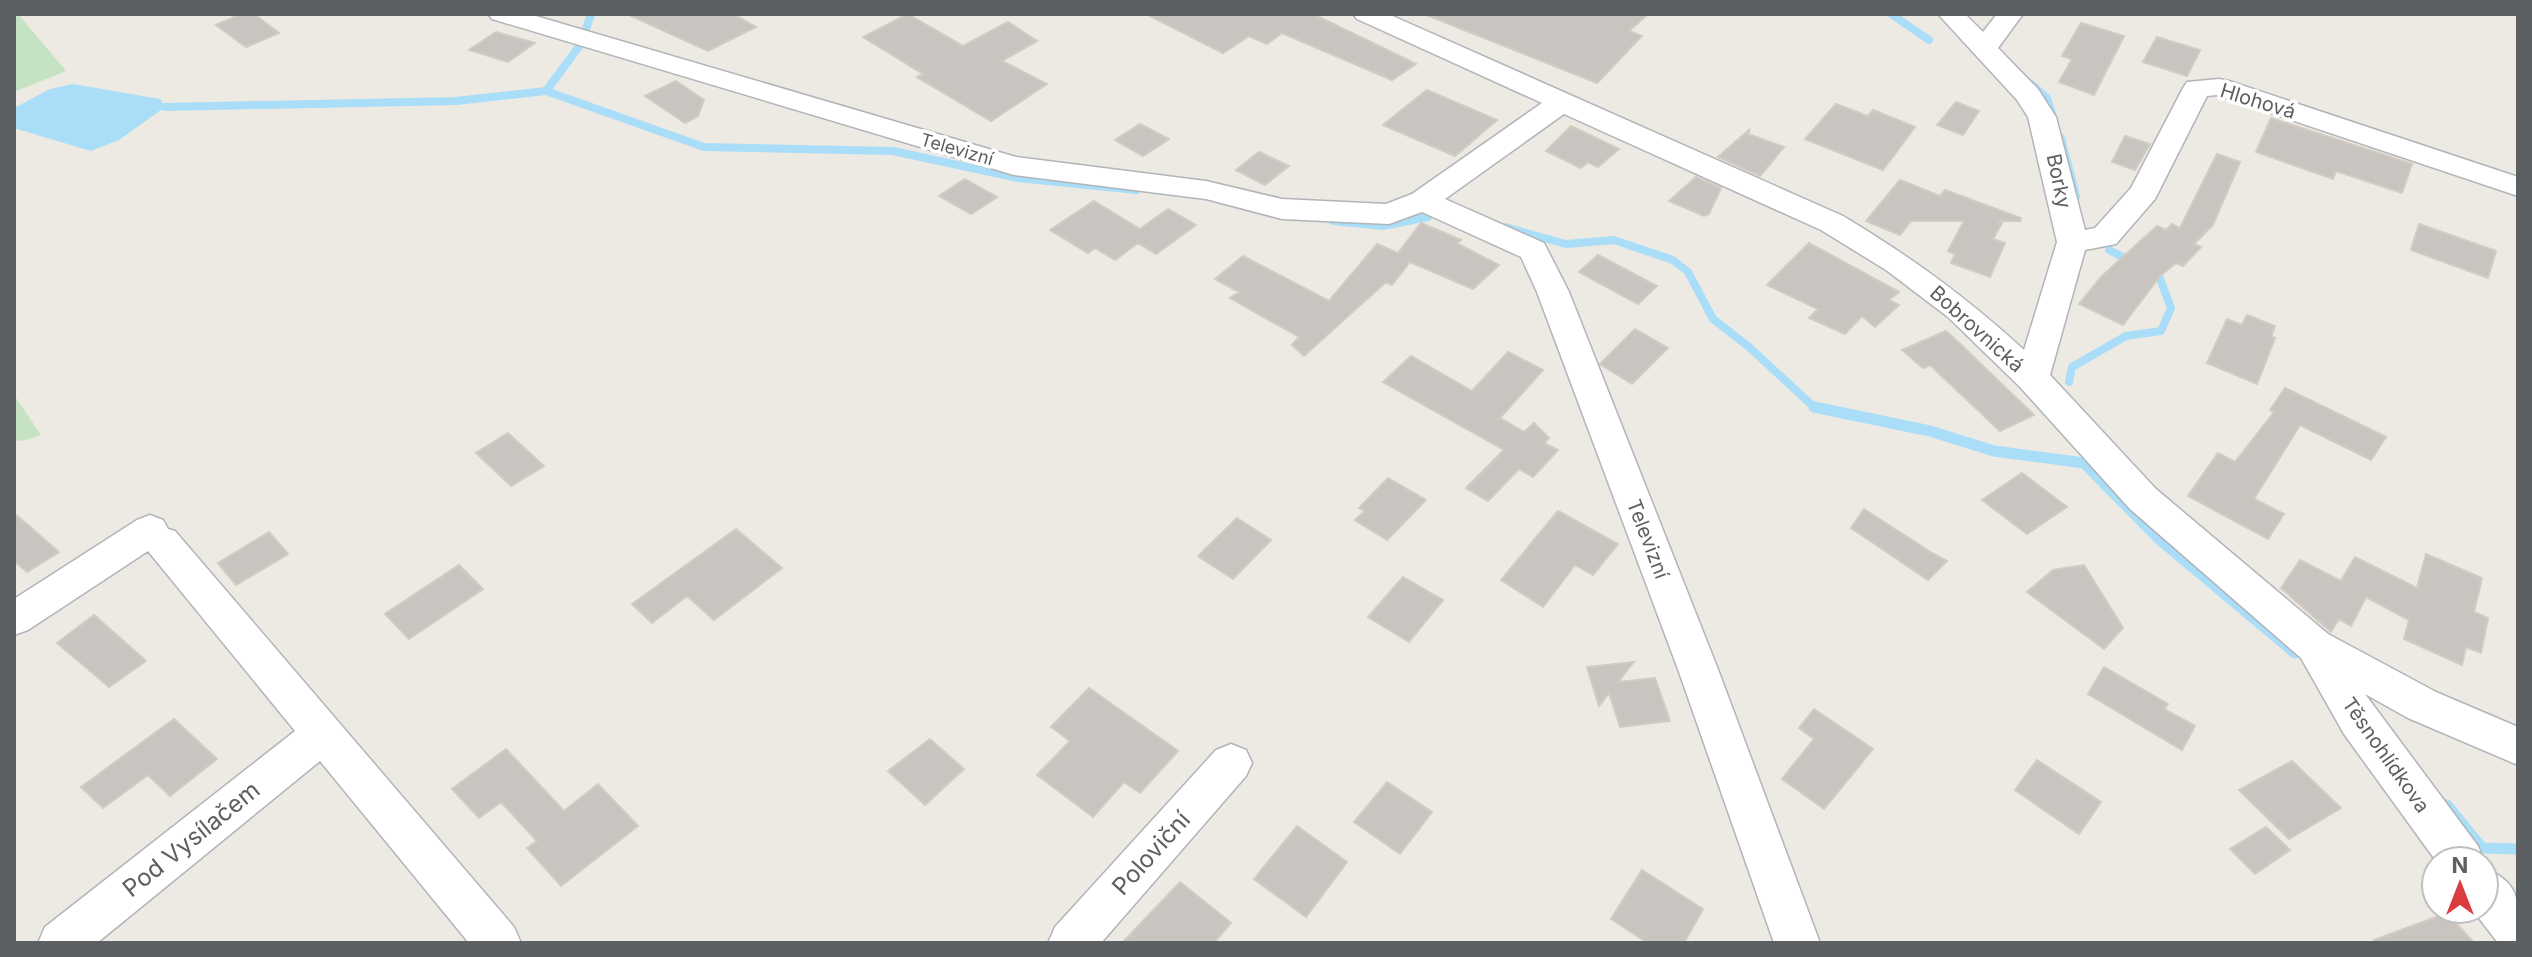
<svg xmlns="http://www.w3.org/2000/svg" width="2532" height="957" viewBox="0 0 2532 957" font-family="Inter,sans-serif">
<rect width="100%" height="100%" fill="#edeae4"/>
<path fill="#c5e3c2" d="M 14,14 L 18,14 L 66,71 L 14,92 Z
M 14,395 L 41,435 L 22,441 L 14,440 Z"/>
<path fill="#a9ddf8" d="M 73,84 L 160,99 L 165,107 L 119,140 L 91,151 L 14,128 L 14,108 L 50,89 Z"/>
<g fill="none" stroke-linecap="round" stroke-linejoin="round">
<path stroke="#a9ddf8" stroke-width="8" d="M 591,14 L 581,44 L 546,91 L 704,147 L 893,151 L 1018,178 L 1136,190
M 1891,14 L 1929,40
M 2031,84 L 2047,98 L 2054,120
M 165,107 L 456,101 L 546,91
M 2061,138 L 2076,196
M 1333,221 L 1383,226 L 1428,217
M 1505,227 L 1566,244 L 1614,240 L 1673,260 L 1688,272 L 1713,319 L 1749,347 L 1814,407 L 1823,409
M 2109,250 L 2132,262
M 2069,382 L 2072,367 L 2126,336 L 2161,331 L 2171,308 L 2159,276 L 2150,271"/>
<path stroke="#a9ddf8" stroke-width="11" d="M 1814,407 L 1930,431 L 1994,451 L 2084,463 L 2159,539 L 2295,653
M 2447,805 L 2482,848 L 2518,849"/>
</g>
<path fill="#c8c5c0" stroke="#d1cbc2" stroke-width="2" d="M 241,14 L 254,14 L 279,33 L 246,47 L 216,25 Z
M 627,14 L 733,14 L 756,27 L 708,51 Z
M 908,14 L 963,46 L 1008,22 L 1037,41 L 1002,61 L 1047,84 L 991,121 L 917,77 L 923,74 L 863,37 Z
M 1146,14 L 1313,14 L 1416,64 L 1392,80 L 1282,33 L 1267,44 L 1249,36 L 1223,53 Z
M 1424,14 L 1648,14 L 1629,31 L 1642,36 L 1597,83 Z
M 2081,23 L 2124,36 L 2094,95 L 2059,82 L 2072,59 L 2062,56 Z
M 496,32 L 535,43 L 508,62 L 469,50 Z
M 2157,37 L 2200,50 L 2187,76 L 2143,62 Z
M 676,81 L 704,100 L 698,116 L 685,123 L 645,96 Z
M 1427,90 L 1497,120 L 1455,156 L 1383,125 Z
M 1956,102 L 1979,111 L 1963,135 L 1937,125 Z
M 1836,104 L 1868,116 L 1873,110 L 1915,127 L 1883,170 L 1805,139 Z
M 2271,118 L 2412,164 L 2402,193 L 2336,171 L 2333,179 L 2256,152 Z
M 1140,124 L 1169,139 L 1143,156 L 1115,140 Z
M 1571,126 L 1619,149 L 1598,167 L 1588,162 L 1581,168 L 1546,151 Z
M 1750,129 L 1748,134 L 1784,147 L 1760,176 L 1718,157 Z
M 2125,136 L 2150,144 L 2135,170 L 2112,162 Z
M 1259,152 L 1289,166 L 1265,185 L 1236,170 Z
M 2217,154 L 2240,162 L 2213,225 L 2194,244 L 2201,247 L 2183,266 L 2176,263 L 2160,276 L 2123,325 L 2079,304 L 2102,276 L 2157,226 L 2166,230 L 2172,224 L 2180,228 Z
M 1696,177 L 1721,188 L 1709,214 L 1704,216 L 1669,201 Z
M 965,179 L 997,197 L 971,214 L 939,196 Z
M 1900,180 L 1940,196 L 1945,190 L 2021,218 L 2020,221 L 1997,221 L 2002,223 L 1993,239 L 2005,243 L 1990,277 L 1951,263 L 1955,254 L 1948,251 L 1964,221 L 1911,221 L 1900,235 L 1866,221 Z
M 1094,201 L 1140,229 L 1168,209 L 1196,225 L 1156,254 L 1138,243 L 1115,260 L 1095,248 L 1088,253 L 1050,230 Z
M 1421,223 L 1461,240 L 1456,243 L 1499,265 L 1473,289 L 1410,262 L 1392,285 L 1386,282 L 1304,356 L 1292,345 L 1299,337 L 1230,298 L 1239,292 L 1215,279 L 1243,256 L 1329,301 L 1377,244 L 1398,253 Z
M 2419,224 L 2496,251 L 2488,278 L 2411,250 Z
M 1809,243 L 1899,292 L 1889,300 L 1899,305 L 1875,327 L 1862,316 L 1845,334 L 1809,318 L 1818,309 L 1767,285 Z
M 1598,255 L 1657,286 L 1638,304 L 1579,272 Z
M 2247,315 L 2275,326 L 2271,337 L 2275,338 L 2257,384 L 2207,363 L 2227,319 L 2242,325 Z
M 1635,329 L 1668,348 L 1632,384 L 1600,364 Z
M 1946,331 L 1955,339 L 2034,415 L 2000,431 L 1930,365 L 1923,368 L 1902,350 Z
M 1508,352 L 1543,370 L 1500,418 L 1524,432 L 1534,423 L 1549,438 L 1544,443 L 1558,450 L 1533,477 L 1519,469 L 1488,501 L 1466,488 L 1504,450 L 1383,382 L 1411,356 L 1472,391 Z
M 2285,388 L 2386,437 L 2371,460 L 2300,425 L 2254,499 L 2284,514 L 2268,539 L 2188,496 L 2218,453 L 2235,462 L 2274,412 L 2270,410 Z
M 508,433 L 544,466 L 511,486 L 476,453 Z
M 2022,473 L 2067,507 L 2027,534 L 1982,500 Z
M 1388,478 L 1426,500 L 1387,540 L 1355,520 L 1365,511 L 1359,508 Z
M 1864,509 L 1932,553 L 1947,561 L 1928,580 L 1851,528 Z
M 1558,511 L 1618,544 L 1593,575 L 1575,565 L 1543,607 L 1501,580 Z
M 14,513 L 59,552 L 27,572 L 14,561 Z
M 1237,518 L 1271,540 L 1233,579 L 1198,556 Z
M 736,529 L 782,568 L 714,620 L 687,596 L 652,623 L 632,604 Z
M 269,532 L 288,554 L 236,585 L 218,563 Z
M 2426,554 L 2482,578 L 2474,612 L 2488,618 L 2481,653 L 2466,647 L 2462,665 L 2404,639 L 2409,620 L 2366,597 L 2351,626 L 2339,619 L 2331,632 L 2281,588 L 2300,560 L 2341,581 L 2355,557 L 2417,588 Z
M 459,565 L 483,589 L 409,639 L 385,614 Z
M 2084,565 L 2123,628 L 2104,649 L 2027,592 L 2053,570 Z
M 1403,577 L 1443,600 L 1409,642 L 1368,617 Z
M 94,615 L 146,661 L 109,687 L 57,643 Z
M 1634,662 L 1618,682 L 1655,678 L 1670,721 L 1620,727 L 1609,693 L 1599,706 L 1587,667 Z
M 2104,667 L 2168,704 L 2164,709 L 2195,726 L 2182,750 L 2088,694 Z
M 1089,688 L 1178,751 L 1140,793 L 1124,782 L 1093,817 L 1037,775 L 1070,741 L 1051,727 Z
M 1814,709 L 1873,749 L 1824,809 L 1782,779 L 1814,739 L 1799,728 Z
M 174,719 L 217,759 L 170,796 L 148,775 L 103,808 L 81,787 Z
M 930,739 L 964,769 L 925,805 L 888,771 Z
M 506,749 L 564,811 L 598,784 L 638,826 L 561,886 L 527,848 L 537,841 L 501,802 L 479,818 L 452,789 Z
M 2037,760 L 2101,802 L 2079,834 L 2015,790 Z
M 2292,761 L 2341,808 L 2289,839 L 2239,790 Z
M 1387,782 L 1432,812 L 1400,854 L 1354,822 Z
M 1297,826 L 1347,862 L 1306,917 L 1254,879 Z
M 2266,827 L 2290,850 L 2255,874 L 2230,849 Z
M 1642,870 L 1703,909 L 1684,943 L 1648,943 L 1611,919 Z
M 1180,882 L 1231,923 L 1214,943 L 1122,943 Z
M 2447,913 L 2474,943 L 2374,943 L 2374,940 Z"/>
<g fill="none" stroke-linecap="round" stroke-linejoin="round">
<g stroke="#b1b4b8" stroke-width="3">
<path id="minor" d="M 488,14 L 529,14 L 1016,157 L 1206,181 L 1282,199 L 1386,204 L 1412,194 L 1542,103 L 1357,19 L 1353,14 L 1388,14 L 1843,216 C 1911,257 1965,296 2024,350 L 2057,242 L 2028,117 L 2017,100 L 1938,14 L 1965,14 L 1983,32 L 1997,14 L 2023,14 L 1998,48 L 2038,89 L 2056,117 L 2085,230 L 2095,228 L 2131,188 L 2183,88 L 2187,82 L 2219,79 L 2229,81 L 2518,177 L 2518,196 L 2217,95 L 2207,96 L 2155,199 L 2116,244 L 2085,250 L 2050,375 L 2156,489 L 2328,634 L 2436,692 L 2518,727 L 2518,765 L 2408,718 L 2365,694 L 2478,846 L 2484,861 L 2436,861 L 2344,734 L 2301,658 L 2130,509 L 2020,387 L 1948,317 L 1886,270 L 1821,230 L 1564,114 L 1445,199 L 1544,243 L 1569,292 L 1719,672 L 1820,943 L 1774,943 L 1679,672 L 1537,292 L 1521,257 L 1422,212 L 1389,224 L 1282,219 L 1206,199 L 1014,175 L 492,19 Z
M 150,515 L 163,520 L 168,529 L 175,531 L 514,927 L 521,943 L 469,943 L 320,761 L 97,943 L 38,943 L 45,927 L 295,731 L 148,551 L 28,630 L 14,635 L 14,599 L 137,520 Z
M 1231,744 L 1246,750 L 1252,763 L 1246,776 L 1101,943 L 1048,943 L 1055,927 L 1216,750 Z
M 2484,868 C 2524,884 2518,906 2518,943 L 2498,943 L 2472,909 L 2484,909 Z"/>
</g>
<use href="#minor" fill="#fff" fill-rule="evenodd"/>
</g>
<g text-anchor="middle" dominant-baseline="central" stroke-width="7" stroke-linejoin="round" paint-order="stroke">
<g font-size="18" fill="#5c6063" stroke="#fff">
<text transform="translate(957 149) rotate(16)">Televizní</text>
</g>
<g font-size="20" fill="#5c6063" stroke="#fff">
<text transform="translate(2258 101) rotate(17)">Hlohová</text>
<text transform="translate(2059 181) rotate(78)">Borky</text>
<text transform="translate(1977 329) rotate(42)">Bobrovnická</text>
<text transform="translate(1648 539) rotate(69)">Televizní</text>
<text transform="translate(2386 755) rotate(55)">Těsnohlídkova</text>
</g>
<g font-size="24" fill="#5c6063" stroke="#fff">
<text transform="translate(191 839) rotate(-39)">Pod Vysílačem</text>
<text transform="translate(1151 853) rotate(-48)">Poloviční</text>
</g>
</g>
<rect width="2532" height="957" fill="none" stroke="#5c6063" stroke-width="32"/>
<g transform="translate(2460 885)"><circle r="38" fill="#ffffff" stroke="#bebfc1" stroke-width="2"/>
<path d="M0-6L14 30L0 20L-14 30Z" fill="#da3c3f"/>
<text y="-12" font-size="22" font-weight="bold" text-anchor="middle" fill="#5c6063">N</text>
</g>
</svg>
